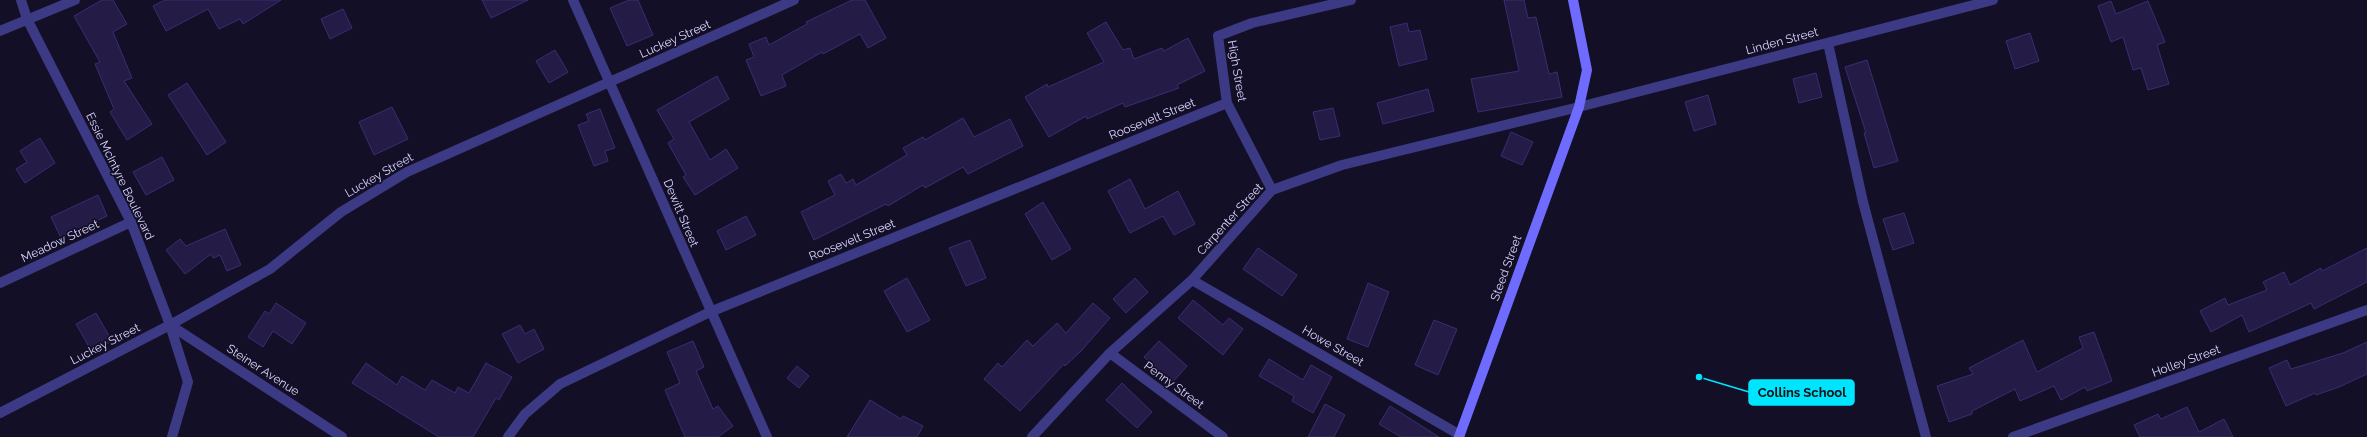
<svg xmlns="http://www.w3.org/2000/svg" width="2367" height="437" viewBox="0 0 2367 437" font-family="Raleway,sans-serif">
<rect width="100%" height="100%" fill="#130f26"/>
<path fill="#241b47" stroke="#3b2d73" d="M 102,0 L 113,0 L 127,24 L 113,32 L 132,78 L 124,81 L 152,124 L 127,140 L 110,112 L 114,109 L 95,64 L 100,62 L 74,16 Z
M 165,0 L 281,0 L 243,24 L 240,19 L 219,29 L 208,9 L 166,31 L 153,6 Z
M 482,0 L 528,0 L 491,18 Z
M 629,0 L 638,0 L 653,35 L 627,46 L 610,8 Z
M 852,0 L 865,0 L 886,38 L 868,48 L 860,34 L 823,54 L 822,52 L 782,75 L 786,86 L 761,96 L 746,60 L 754,57 L 749,44 L 766,37 L 769,45 L 807,24 L 806,22 Z
M 1504,0 L 1524,0 L 1528,18 L 1536,17 L 1549,74 L 1557,72 L 1562,97 L 1478,112 L 1471,79 L 1519,71 Z
M 2111,1 L 2116,14 L 2148,1 L 2165,42 L 2157,45 L 2169,84 L 2148,90 L 2141,68 L 2133,70 L 2123,37 L 2111,42 L 2098,6 Z
M 343,9 L 352,28 L 330,39 L 321,19 Z
M 1106,22 L 1123,50 L 1130,48 L 1134,59 L 1162,48 L 1164,51 L 1188,38 L 1205,71 L 1177,85 L 1179,88 L 1125,107 L 1123,103 L 1087,119 L 1086,116 L 1049,137 L 1025,97 L 1047,84 L 1048,87 L 1104,62 L 1087,33 Z
M 1407,23 L 1409,32 L 1420,30 L 1427,59 L 1399,66 L 1390,27 Z
M 2030,33 L 2039,61 L 2015,69 L 2006,41 Z
M 555,50 L 568,72 L 549,83 L 536,61 Z
M 1867,60 L 1898,161 L 1874,168 L 1864,133 L 1866,133 L 1845,67 Z
M 1816,73 L 1822,97 L 1799,103 L 1793,79 Z
M 717,76 L 729,99 L 689,122 L 710,160 L 726,149 L 738,168 L 695,195 L 683,177 L 686,175 L 668,143 L 674,139 L 657,110 Z
M 187,83 L 226,142 L 207,155 L 168,95 Z
M 1428,89 L 1434,111 L 1383,124 L 1377,103 Z
M 1708,95 L 1716,124 L 1694,131 L 1685,102 Z
M 392,107 L 408,139 L 374,155 L 359,122 Z
M 1333,108 L 1340,136 L 1320,140 L 1313,112 Z
M 600,109 L 615,148 L 605,151 L 608,161 L 594,166 L 578,125 L 589,121 L 586,114 Z
M 963,118 L 974,137 L 1010,119 L 1023,146 L 968,174 L 963,167 L 925,188 L 923,185 L 888,206 L 886,204 L 814,240 L 801,212 L 835,195 L 828,181 L 841,174 L 846,183 L 853,179 L 856,185 L 907,155 L 903,148 L 923,137 L 925,140 Z
M 1511,132 L 1533,142 L 1522,165 L 1501,156 Z
M 40,138 L 55,163 L 25,183 L 16,169 L 27,162 L 20,151 Z
M 162,157 L 174,180 L 146,195 L 133,172 Z
M 1130,179 L 1145,209 L 1178,191 L 1195,224 L 1174,235 L 1163,216 L 1130,233 L 1108,191 Z
M 98,195 L 107,216 L 61,238 L 51,217 Z
M 1043,202 L 1071,249 L 1052,260 L 1025,214 Z
M 1904,213 L 1914,243 L 1893,250 L 1883,219 Z
M 746,216 L 756,235 L 726,250 L 717,231 Z
M 225,229 L 241,265 L 227,271 L 220,255 L 213,258 L 211,254 L 185,274 L 166,250 L 180,239 L 186,246 Z
M 970,240 L 986,278 L 966,286 L 949,248 Z
M 1258,248 L 1297,275 L 1282,296 L 1243,269 Z
M 2367,248 L 2367,282 L 2314,309 L 2311,303 L 2249,332 L 2242,315 L 2211,332 L 2200,311 L 2225,298 L 2228,305 L 2267,290 L 2263,282 L 2284,272 L 2290,285 L 2321,268 L 2322,271 Z
M 907,278 L 930,320 L 907,332 L 884,291 Z
M 1135,278 L 1148,292 L 1126,313 L 1113,299 Z
M 1368,283 L 1389,292 L 1368,347 L 1347,339 Z
M 1193,300 L 1223,325 L 1229,318 L 1243,329 L 1223,355 L 1178,318 Z
M 276,303 L 306,323 L 292,344 L 273,331 L 263,347 L 248,337 L 265,311 L 269,314 Z
M 1093,303 L 1110,318 L 1082,350 L 1065,366 L 1064,364 L 1020,411 L 984,379 L 998,363 L 1002,367 L 1027,340 L 1033,346 L 1057,323 L 1066,333 Z
M 96,313 L 112,341 L 92,352 L 76,324 Z
M 1434,320 L 1457,329 L 1438,375 L 1415,365 Z
M 520,325 L 525,334 L 534,329 L 544,349 L 518,363 L 502,334 Z
M 2094,332 L 2112,381 L 2087,391 L 2085,387 L 2061,400 L 2054,386 L 2020,401 L 2015,389 L 1972,411 L 1972,414 L 1949,422 L 1937,386 L 1973,374 L 1969,368 L 2023,340 L 2037,372 L 2083,348 L 2079,337 Z
M 693,341 L 704,367 L 696,371 L 713,409 L 718,406 L 733,426 L 718,437 L 685,437 L 665,390 L 680,383 L 667,352 Z
M 1159,341 L 1187,366 L 1173,382 L 1144,357 Z
M 2367,342 L 2367,374 L 2339,387 L 2316,395 L 2315,393 L 2286,406 L 2269,368 L 2287,360 L 2291,369 L 2343,353 Z
M 1269,359 L 1303,380 L 1311,365 L 1332,377 L 1313,413 L 1292,401 L 1294,396 L 1259,376 Z
M 366,363 L 397,385 L 402,376 L 425,390 L 432,380 L 455,393 L 458,387 L 469,393 L 486,363 L 512,377 L 499,400 L 496,398 L 473,437 L 439,437 L 352,383 Z
M 797,366 L 809,376 L 799,388 L 787,378 Z
M 1122,383 L 1152,412 L 1137,428 L 1106,400 Z
M 870,400 L 901,419 L 903,416 L 923,426 L 917,437 L 847,437 Z
M 1325,404 L 1345,415 L 1334,437 L 1308,437 Z
M 1390,406 L 1439,437 L 1401,437 L 1379,424 Z
M 2187,407 L 2199,432 L 2224,419 L 2233,437 L 2140,437 L 2134,425 L 2158,414 L 2161,419 Z"/>
<g fill="none" stroke-linecap="round" stroke-linejoin="round">
<path stroke="#3d3a85" stroke-width="10" d="M 21,0 L 27,19 L 131,222 L 170,325 L 188,382 L 172,437
M 573,0 L 767,437
M 0,31 L 75,0
M 1828,43 L 1863,202 L 1926,437
M 1272,190 L 1227,103 L 1218,36 L 1252,23 L 1351,0
M 1192,280 L 1460,435
M 0,283 L 131,222
M 170,325 L 342,437
M 1110,353 L 1223,437
M 0,413 L 170,325 L 270,269 L 341,212 L 407,172 L 794,0
M 508,437 L 525,414 L 560,384 L 710,312 L 1227,103
M 1032,437 L 1110,353 L 1192,280 L 1272,190 L 1342,165 L 1579,107 L 1993,0
M 2013,437 L 2367,310"/>
<path stroke="#6f6bff" stroke-width="10" d="M 1459,437 L 1579,107 L 1587,70 L 1573,0"/>
</g>
<g text-anchor="middle" dominant-baseline="central" stroke-width="3.5" stroke-linejoin="round" paint-order="stroke">
<g font-size="12" fill="#d9d4ff" stroke="#130f26">
<text transform="translate(675 39) rotate(-24)">Luckey Street</text>
<text transform="translate(1782 41) rotate(-15)">Linden Street</text>
<text transform="translate(1237 71) rotate(80)">High Street</text>
<text transform="translate(1152 119) rotate(-22)">Roosevelt Street</text>
<text transform="translate(379 175) rotate(-30)">Luckey Street</text>
<text transform="translate(120 176) rotate(64)">Essie McIntyre Boulevard</text>
<text transform="translate(681 213) rotate(67)">Dewitt Street</text>
<text transform="translate(1230 219) rotate(-48)">Carpenter Street</text>
<text transform="translate(852 240) rotate(-22)">Roosevelt Street</text>
<text transform="translate(60 241) rotate(-25)">Meadow Street</text>
<text transform="translate(1506 268) rotate(-70)">Steed Street</text>
<text transform="translate(105 344) rotate(-27)">Luckey Street</text>
<text transform="translate(1333 346) rotate(30)">Howe Street</text>
<text transform="translate(2186 361) rotate(-20)">Holley Street</text>
<text transform="translate(263 370) rotate(33)">Steiner Avenue</text>
<text transform="translate(1174 385) rotate(36)">Penny Street</text>
</g>
</g>
<path fill="none" stroke="#00e5ff" stroke-width="1.5" d="M1699 377L1749 392"/>
<circle fill="#00e5ff" stroke="#130f26" stroke-width="1.5" cx="1699" cy="377" r="4"/>
<rect fill="#00e5ff" stroke="#00e5ff" stroke-width="1.5" x="1749" y="380" width="105" height="25" rx="4"/>
<g font-size="13" text-anchor="middle" font-weight="bold" fill="#111">
<text x="1802" y="397">Collins School</text>
</g>
</svg>
